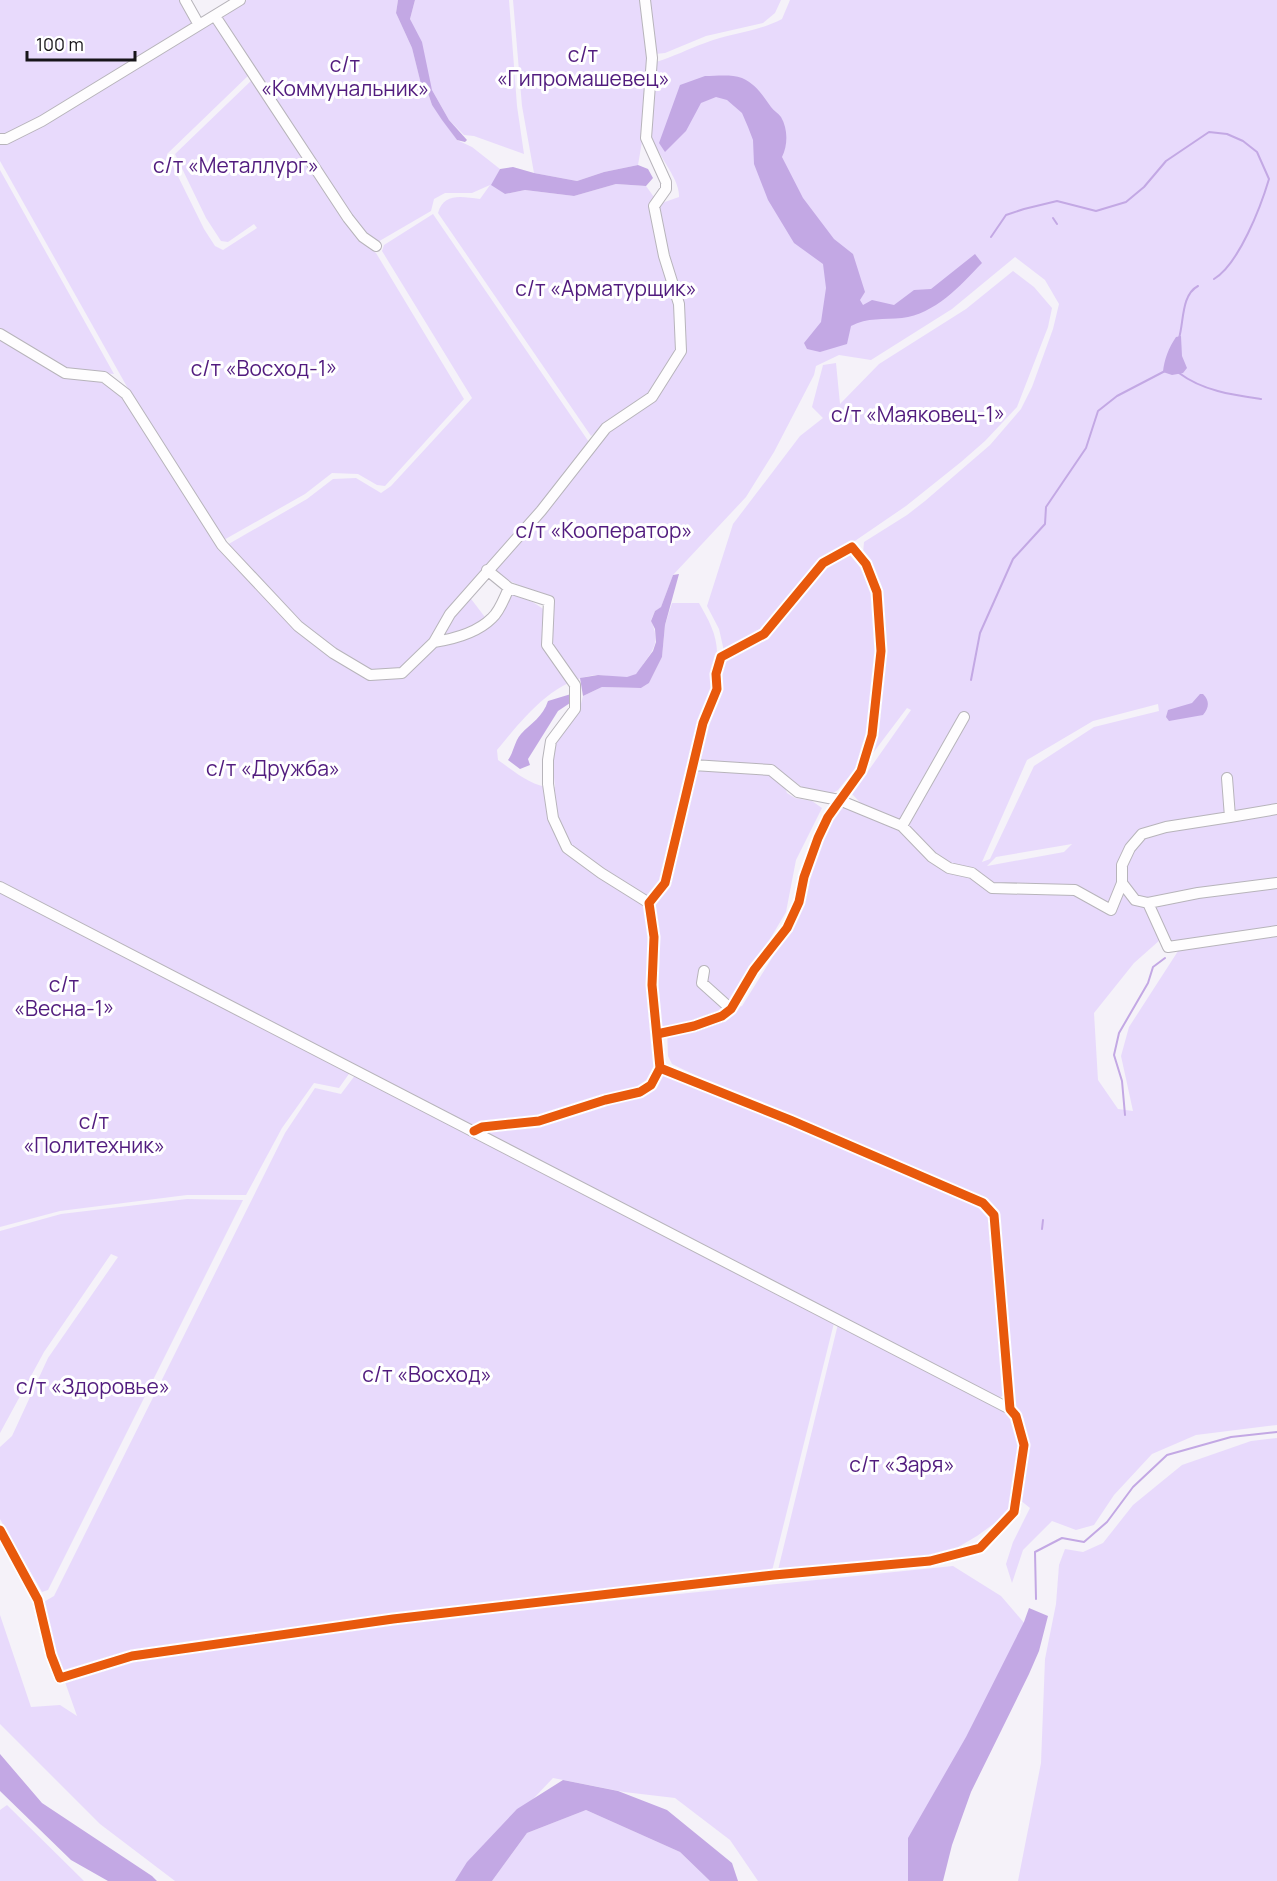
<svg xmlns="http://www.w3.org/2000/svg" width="1277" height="1881" viewBox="0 0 1277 1881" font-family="Manrope,sans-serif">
<rect width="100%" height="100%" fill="#f5f2f9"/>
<path fill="#e8dafc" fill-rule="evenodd" d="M 0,0 L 181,0 L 194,22 L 99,83 L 4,137 L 0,136 Z
M 247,0 L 398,0 L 396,13 L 412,48 L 421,84 L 428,93 L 432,105 L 457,140 L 472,147 L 500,169 L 492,185 L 505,194 L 525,190 L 574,196 L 616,184 L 646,186 L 659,204 L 679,197 C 680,177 655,154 651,133 C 648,114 654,81 656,62 C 673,57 688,49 705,43 C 731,33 757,32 782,19 L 790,0 L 1277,0 L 1277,1425 L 1196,1435 L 1152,1454 L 1114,1495 L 1094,1525 L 1076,1530 L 1052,1521 L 1023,1550 L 1012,1583 L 1006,1564 L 1013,1542 L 1030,1508 L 1020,1500 L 1026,1446 L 1024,1419 L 1013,1406 L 1011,1379 L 1005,1380 L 1006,1394 L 997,1399 L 0,881 L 0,338 L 62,376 L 95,379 L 120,393 L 220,549 L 307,499 L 333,479 L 356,478 L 381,493 L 391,486 L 472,398 L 382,251 L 384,245 L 433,214 L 593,448 L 608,430 L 630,412 L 654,400 L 682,359 L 675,356 L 650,394 L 618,414 L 591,436 L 438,213 C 444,192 462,197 480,199 L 490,185 L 472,193 L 445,193 L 434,199 L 431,211 L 376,243 L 364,235 L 220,17 ZM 1015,257 L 1045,280 L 1059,304 L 1053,329 L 1032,387 L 1021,409 L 990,445 L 925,501 L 907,515 L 864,542 L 863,553 L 881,595 L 887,651 L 878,717 L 868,714 C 879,651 888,602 849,545 L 906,506 L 961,462 L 985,441 L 1017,407 L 1048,327 L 1052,308 L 1034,287 L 1013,271 L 966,309 L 879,364 L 840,404 L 836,363 L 823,365 L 812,407 L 823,418 L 800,436 L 733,524 L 707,606 L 719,629 L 724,651 L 762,633 L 803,582 L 808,585 L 767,637 L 724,660 L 721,683 L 714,682 C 712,671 718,664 717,653 C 717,634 708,619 699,603 L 672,603 L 665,625 L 662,657 L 649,683 L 641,688 L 602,687 L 583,696 L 579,712 L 554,745 L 552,758 L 555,787 C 534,789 514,771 498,760 L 497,750 C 523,719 551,681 595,675 C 607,674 625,682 636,674 C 639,672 642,666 644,663 C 656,647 659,640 651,620 L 655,611 L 661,607 L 673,575 L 746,497 L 774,452 L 814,375 L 816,366 L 839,355 L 871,360 L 952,309 ZM 488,566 C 507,583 528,589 552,596 L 551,616 C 540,605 526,597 510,594 L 500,616 L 491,625 L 465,591 ZM 1158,704 L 1159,711 L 1094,727 L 1034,766 L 990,859 L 982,862 L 1027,760 L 1093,721 ZM 907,708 L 911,710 L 852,794 L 876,819 L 843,805 L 835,816 L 813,864 L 800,913 L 742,1006 L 736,1008 L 763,951 L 786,912 L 796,860 L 822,808 L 812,801 L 795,798 L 787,793 L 779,771 L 805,789 L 831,794 L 838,790 L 861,762 L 873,753 ZM 1072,844 L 1064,852 L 987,866 L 996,857 ZM 1160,940 L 1180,948 L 1129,1027 L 1121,1056 L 1133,1111 L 1118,1109 L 1098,1080 L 1094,1013 L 1134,963 ZM 667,1029 L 668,1056 L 672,1064 L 740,1097 L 738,1103 L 657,1070 L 653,1030 ZM 895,1163 L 986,1200 L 999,1213 L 1002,1261 L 994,1256 L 992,1217 L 981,1204 L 891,1168 Z
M 415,0 L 509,0 L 517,106 L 524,154 L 474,136 L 464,135 L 449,120 L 432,90 L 410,19 Z
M 513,0 L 643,0 L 649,57 L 643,136 L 638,165 L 604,172 L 577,181 L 534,173 L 522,106 Z
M 648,0 L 781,0 L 775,13 L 763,23 L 706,36 L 665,53 L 655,54 Z
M 214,19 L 251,73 L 167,154 L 204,229 L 215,246 L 223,250 L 257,228 L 254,224 L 228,242 L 221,241 L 206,218 L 175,154 L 254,78 L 360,240 L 376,253 L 464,399 L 385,486 L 377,485 L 358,474 L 332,473 L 305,494 L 222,541 L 126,385 L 0,161 L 0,144 L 43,123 Z
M 0,170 L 114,374 L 66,370 L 0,330 Z
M 0,891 L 351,1071 L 339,1088 L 314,1083 L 282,1128 L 246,1195 L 187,1195 L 60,1211 L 0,1227 Z
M 356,1074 L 834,1323 L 772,1571 L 423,1610 L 414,1621 L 953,1566 L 1001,1596 L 1026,1625 L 910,1881 L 758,1881 L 730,1840 L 675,1798 L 624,1792 L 553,1778 L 499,1835 L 462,1881 L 175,1881 L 100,1824 L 0,1724 L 0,1615 L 31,1707 L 60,1705 L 77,1716 L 59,1665 L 42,1603 L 54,1596 L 285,1133 L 315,1088 L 341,1094 Z
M 187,1199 L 243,1200 L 48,1590 L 42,1592 L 0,1519 L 0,1447 L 12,1436 L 48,1358 L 118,1257 L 111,1254 L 44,1352 L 0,1433 L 0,1231 L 61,1214 Z
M 838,1324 L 1011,1413 L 1020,1447 L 1010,1512 L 977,1536 L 943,1556 L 778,1570 Z
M 1277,1438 L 1277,1881 L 1018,1881 L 1041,1763 L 1045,1659 L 1056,1604 L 1059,1565 L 1065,1549 L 1083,1552 L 1103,1543 L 1133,1505 L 1182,1465 L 1251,1441 Z
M 7,1805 L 84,1881 L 85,1881 L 0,1881 L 0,1810 Z
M 586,1810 L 680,1852 L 710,1881 L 492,1881 L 527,1833 Z"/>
<path fill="#c3a8e4" d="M 398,0 L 415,0 L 410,19 L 422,42 L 432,90 L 449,120 L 467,140 L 465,142 L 457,140 L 442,120 L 432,105 L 428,93 L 421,84 L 412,48 L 396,13 Z
M 705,76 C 717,76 731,74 742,78 C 756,84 763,96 771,107 C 774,111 778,113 781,117 C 788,129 788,145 782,157 L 803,198 L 834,239 L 853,254 L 865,292 L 860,300 L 863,305 L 872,300 L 894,305 L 914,290 L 931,289 L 975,254 L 982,263 C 960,286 935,314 902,318 C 884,320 867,317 851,326 L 847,344 L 820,352 L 807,349 L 804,343 L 821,322 L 826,288 L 823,264 L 794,243 L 768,200 L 754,164 L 753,140 L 748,127 L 742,113 L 727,100 L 716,97 L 701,103 L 686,131 L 665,152 L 659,143 L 680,85 Z
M 638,165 L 648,169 L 653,178 L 646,186 L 616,184 L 574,196 L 525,190 L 505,194 L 491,185 L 500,169 L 513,167 L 534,173 L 577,181 L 604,172 Z
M 1181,336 L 1182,356 L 1187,368 L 1183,373 L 1172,375 L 1163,372 C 1164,360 1169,347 1176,337 Z
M 679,574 L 665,625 L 662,657 L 649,683 L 641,688 L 602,687 L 583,696 L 580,678 L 598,675 L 627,677 L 636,674 L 653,651 L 656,642 L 655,629 L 651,621 L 655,611 L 661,607 L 673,575 Z
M 571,694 L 570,703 L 558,711 L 528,759 L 530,765 L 520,769 L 508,760 C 514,752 514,742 521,734 C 531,723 543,717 548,701 Z
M 1200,694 L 1203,694 C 1210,701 1209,708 1203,715 L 1169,721 L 1166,717 L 1168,710 L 1192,703 Z
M 1029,1608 L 1048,1616 L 1039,1651 L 1029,1674 L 971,1792 L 952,1845 L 943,1881 L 908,1881 L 908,1838 L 966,1737 L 1024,1622 Z
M 0,1754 L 42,1803 L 152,1876 L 157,1881 L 108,1881 L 71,1860 L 0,1791 Z
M 563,1780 L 618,1791 L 667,1810 L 732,1863 L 738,1881 L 710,1881 L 680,1852 L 586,1810 L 527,1833 L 492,1881 L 455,1881 L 467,1862 L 517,1809 Z"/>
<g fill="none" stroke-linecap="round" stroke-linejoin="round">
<path stroke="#c3a8e4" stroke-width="2" d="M 1053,218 L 1057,224
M 991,237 L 1006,215 L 1024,209 L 1057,201 L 1096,211 L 1126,202 L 1144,187 L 1166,161 L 1209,132 L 1227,134 L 1243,141 L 1257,152 L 1269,179 C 1261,206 1239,264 1214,279
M 1179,338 C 1184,322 1181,295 1198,286
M 1179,373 C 1203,391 1233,395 1261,399
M 971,680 L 980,633 L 1013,559 L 1045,524 L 1046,507 L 1086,448 L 1098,411 L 1117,396 L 1165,371
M 1125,1115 L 1122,1081 L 1114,1055 L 1119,1033 L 1148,983 L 1153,967 L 1165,958
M 1042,1229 L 1043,1220
M 1036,1599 L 1035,1552 L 1062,1538 L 1084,1542 L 1107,1522 L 1133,1487 L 1167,1455 L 1231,1437 L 1277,1432"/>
<g stroke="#b7b4ba" stroke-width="12">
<path id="minor" d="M 185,0 L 199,25
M 215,16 L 348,218 L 363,237 L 376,246
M 0,139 L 6,139 L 42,121 L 240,0
M 0,334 L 65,373 L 104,377 L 126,394 L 222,545 L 298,626 L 333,653 L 370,675 L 402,673 L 434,642 L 450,614 L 541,511 L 606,428 L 652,397 L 681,351 L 679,304 L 664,256 L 654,206 L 666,189 L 666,182 L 646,138 L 652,58 L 645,0
M 487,570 L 509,588 L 549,601 L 547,645 L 575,685 L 575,709 L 551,741 L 548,760 L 548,784 L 553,818 L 567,848 L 601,873 L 649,903
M 434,642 C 454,639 477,633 492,618 C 500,611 504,598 509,588
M 693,765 L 771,770 L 798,792 L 839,800 L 902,826 L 932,857 L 949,868 L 972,873 L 992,888 L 1075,890 L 1111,910 L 1122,883 L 1122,865 L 1130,848 L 1142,834 L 1166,827 L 1230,817
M 1227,778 L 1230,817 L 1277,809
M 902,826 L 964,717
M 1122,883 L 1135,900 L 1148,903 L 1168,947 L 1277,931
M 0,887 L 1010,1409
M 1148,903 L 1198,893 L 1277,883
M 704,971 L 702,983 L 731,1009
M 474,1131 L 482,1127 L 539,1121 L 605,1100 L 640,1092 L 651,1085 L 660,1068 L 652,985 L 654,937 L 649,903 L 665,883 L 703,723 L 717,689 L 716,674 L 721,657 L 764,634 L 823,563 L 852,547 L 866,564 L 877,592 L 881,651 L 872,735 L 861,771 L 828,817 L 818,838 L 804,877 L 799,902 L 787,928 L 754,970 L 731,1009 L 722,1016 L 694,1026 L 657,1034
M 0,1530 L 38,1600 L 51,1655 L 60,1678 L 132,1656 L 393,1619 L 774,1575 L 930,1561 L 980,1548 L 1014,1512 L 1024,1445 L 1016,1416 L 1010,1409 L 994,1215 L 983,1203 L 790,1120 L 660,1068"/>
</g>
<use href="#minor" stroke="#fefdfe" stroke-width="10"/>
<g stroke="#fff" stroke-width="13">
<path id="cycleway" d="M 474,1131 L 482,1127 L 539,1121 L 605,1100 L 640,1092 L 651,1085 L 660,1068 L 652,985 L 654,937 L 649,903 L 665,883 L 703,723 L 717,689 L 716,674 L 721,657 L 764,634 L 823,563 L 852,547 L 866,564 L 877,592 L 881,651 L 872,735 L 861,771 L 828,817 L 818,838 L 804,877 L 799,902 L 787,928 L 754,970 L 731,1009 L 722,1016 L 694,1026 L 657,1034
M 0,1530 L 38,1600 L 51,1655 L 60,1678 L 132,1656 L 393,1619 L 774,1575 L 930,1561 L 980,1548 L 1014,1512 L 1024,1445 L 1016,1416 L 1010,1409 L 994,1215 L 983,1203 L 790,1120 L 660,1068"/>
</g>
<use href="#cycleway" stroke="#e8590c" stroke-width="9"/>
</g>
<g text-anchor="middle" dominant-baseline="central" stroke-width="6" stroke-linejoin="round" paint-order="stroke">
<g font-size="21" fill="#511b7e" stroke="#fff">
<text x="583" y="54">с/т<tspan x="583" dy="24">«Гипромашевец»</tspan></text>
<text x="345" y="64">с/т<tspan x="345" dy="24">«Коммунальник»</tspan></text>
<text x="236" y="165">с/т «Металлург»</text>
<text x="606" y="288">с/т «Арматурщик»</text>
<text x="264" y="368">с/т «Восход-1»</text>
<text x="918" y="414">с/т «Маяковец-1»</text>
<text x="604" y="530">с/т «Кооператор»</text>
<text x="273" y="768">с/т «Дружба»</text>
<text x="64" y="984">с/т<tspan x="64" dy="24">«Весна-1»</tspan></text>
<text x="94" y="1121">с/т<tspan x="94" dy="24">«Политехник»</tspan></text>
<text x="427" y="1374">с/т «Восход»</text>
<text x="93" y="1386">с/т «Здоровье»</text>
<text x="902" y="1464">с/т «Заря»</text>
</g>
</g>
<path d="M27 51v9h108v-9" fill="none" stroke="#171519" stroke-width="3"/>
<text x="36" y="51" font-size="18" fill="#171519" stroke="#ffffff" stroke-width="4.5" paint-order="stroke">100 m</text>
</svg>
